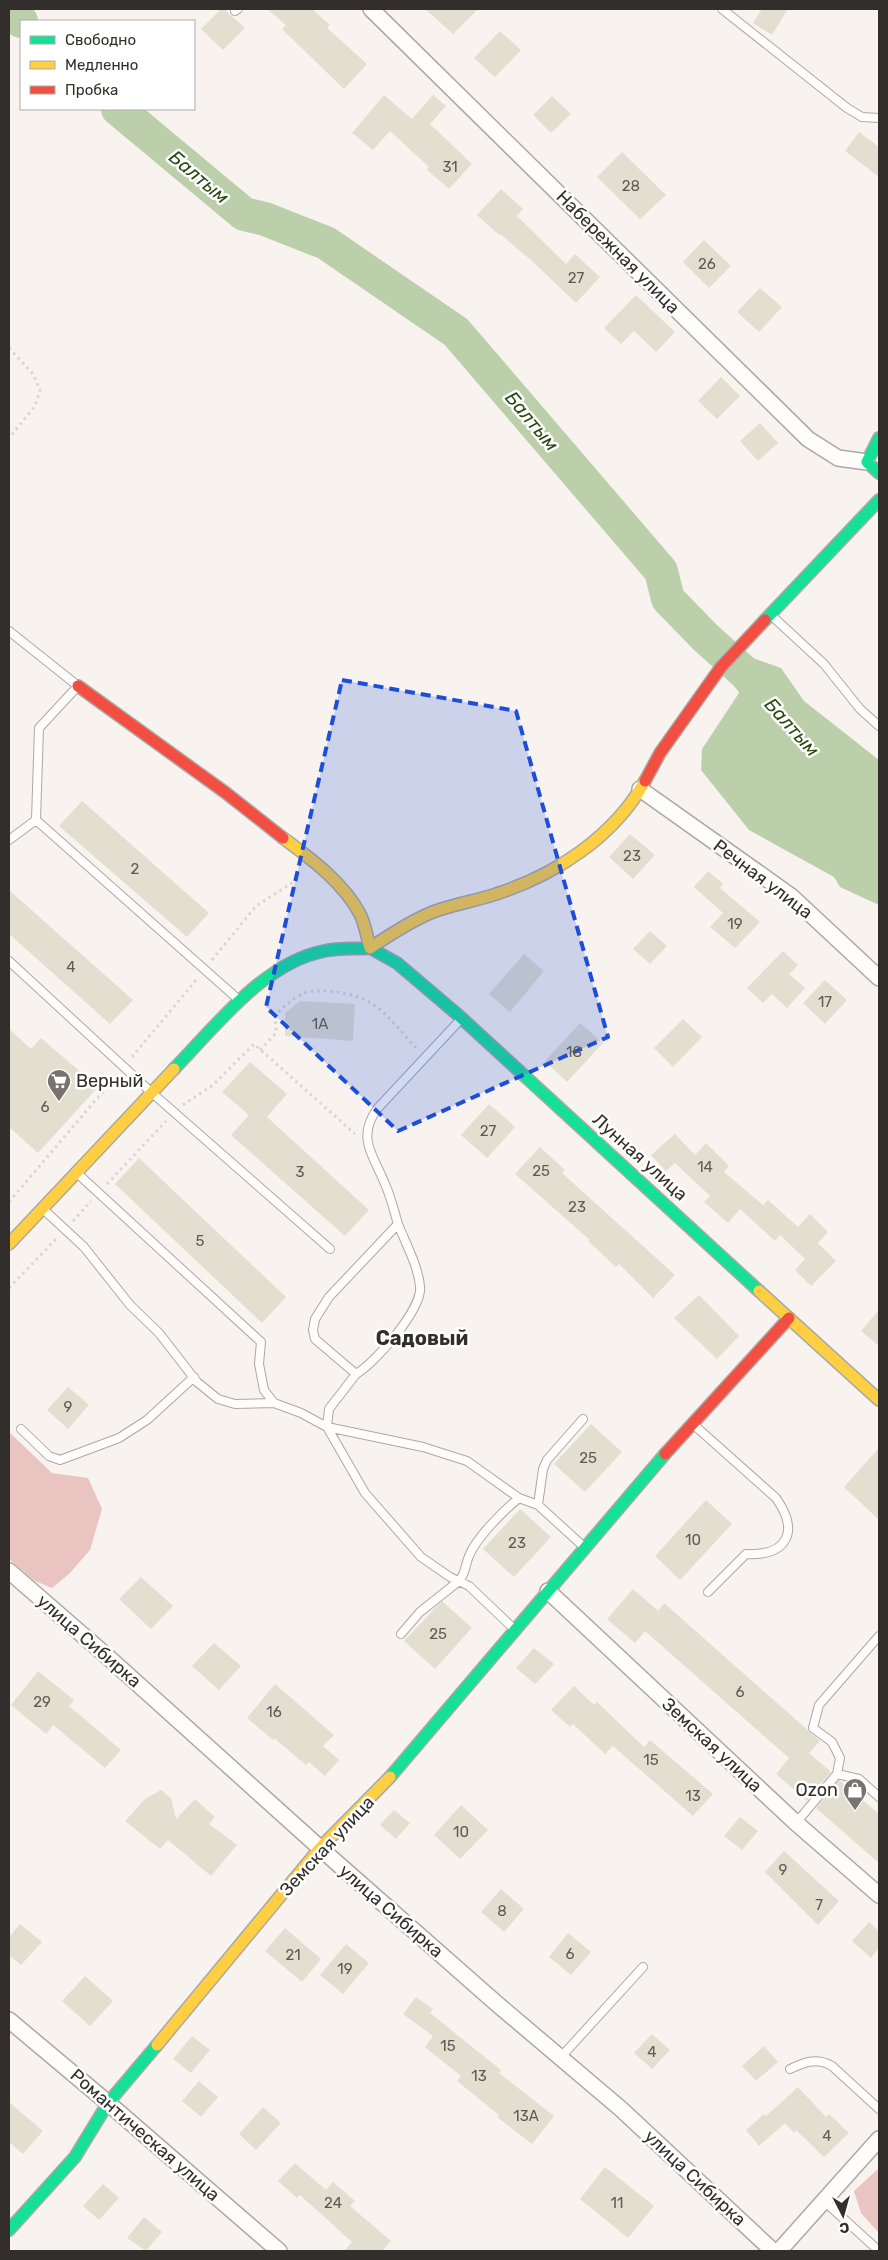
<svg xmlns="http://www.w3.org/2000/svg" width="888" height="2260" viewBox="0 0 888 2260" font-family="Rubik,sans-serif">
<rect width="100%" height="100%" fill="#f8f3ee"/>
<path fill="#e9c4c1" d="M 9,1432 L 52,1473 L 88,1478 L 102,1509 L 90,1550 L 70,1573 L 52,1588 L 35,1581 L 9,1559 Z
M 879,2168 L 879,2231 L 878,2232 L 861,2213 L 854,2191 Z"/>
<path fill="#bbcfaa" d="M 747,656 L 781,668 L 804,701 L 879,760 L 879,905 L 840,887 L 834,877 L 749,830 L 701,770 L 702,749 L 739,693 L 737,671 Z"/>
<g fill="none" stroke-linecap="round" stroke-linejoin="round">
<path stroke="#bbcfaa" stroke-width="34" d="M 9,10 L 21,21
M 118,109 L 244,214 L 265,219 L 326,243 L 456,332 L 661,571 L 668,599 L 705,637 L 746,674 L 769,702"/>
</g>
<path fill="#e2dfd1" d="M 221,9 L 224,9 L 245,28 L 223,50 L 201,29 Z
M 267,9 L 312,9 L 330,25 L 327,28 L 367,64 L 344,89 L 282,29 L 286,25 Z
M 425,9 L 478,9 L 453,34 Z
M 762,9 L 788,9 L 772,35 L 753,23 Z
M 500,31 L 521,50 L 495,77 L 474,58 Z
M 384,95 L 412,119 L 433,95 L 446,106 L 430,124 L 472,164 L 449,189 L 427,170 L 429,167 L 390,131 L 373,150 L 352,133 Z
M 552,96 L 571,114 L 551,133 L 533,115 Z
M 859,132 L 879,147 L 879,177 L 845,151 Z
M 622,152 L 666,195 L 640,219 L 597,177 Z
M 501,189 L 523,209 L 517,216 L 566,264 L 575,254 L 600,277 L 576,303 L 532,261 L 500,234 L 499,235 L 477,215 Z
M 704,240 L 731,266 L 709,288 L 683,262 Z
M 760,288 L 782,307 L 759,332 L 737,312 Z
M 636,295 L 675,332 L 656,352 L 634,331 L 621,344 L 604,328 Z
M 721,377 L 740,396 L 717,419 L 698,401 Z
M 760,423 L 778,443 L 758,461 L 740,441 Z
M 82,801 L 209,913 L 187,937 L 59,826 Z
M 630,834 L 655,855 L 633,879 L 609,857 Z
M 708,871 L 723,884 L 720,888 L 760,922 L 735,948 L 710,927 L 723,913 L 694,887 Z
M 9,890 L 133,1000 L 110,1024 L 9,934 Z
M 650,931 L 667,946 L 650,964 L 633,949 Z
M 783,951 L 798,965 L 789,974 L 805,988 L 787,1008 L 772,994 L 763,1003 L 747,988 Z
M 524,954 L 544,971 L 510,1012 L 489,994 Z
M 825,980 L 847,1000 L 825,1024 L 803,1003 Z
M 300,1001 L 355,1004 L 353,1041 L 285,1036 L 285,1013 Z
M 683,1019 L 702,1037 L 673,1067 L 654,1048 Z
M 580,1023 L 603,1043 L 567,1082 L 545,1061 Z
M 9,1029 L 31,1049 L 41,1038 L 98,1087 L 38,1153 L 9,1127 Z
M 250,1062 L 287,1094 L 267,1117 L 369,1210 L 345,1236 L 231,1135 L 249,1115 L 222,1092 Z
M 489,1104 L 515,1127 L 487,1158 L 461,1135 Z
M 675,1134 L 695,1155 L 706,1143 L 729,1166 L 724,1172 L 763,1205 L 768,1200 L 798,1227 L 810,1214 L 828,1232 L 818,1243 L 836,1261 L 811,1286 L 795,1270 L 805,1259 L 780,1235 L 775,1241 L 740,1209 L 728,1223 L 704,1202 L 710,1196 L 675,1163 L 666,1171 L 651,1155 Z
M 540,1147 L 565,1170 L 562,1173 L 675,1275 L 653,1298 L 619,1264 L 616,1267 L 588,1241 L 590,1240 L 515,1174 Z
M 139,1158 L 286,1297 L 262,1323 L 115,1184 Z
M 699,1295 L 739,1336 L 717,1359 L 674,1318 Z
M 879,1310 L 879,1346 L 861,1331 Z
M 68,1387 L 89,1405 L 68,1429 L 47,1410 Z
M 591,1424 L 622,1452 L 585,1492 L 554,1464 Z
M 879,1448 L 879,1520 L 844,1487 Z
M 706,1500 L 732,1524 L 680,1580 L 655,1556 Z
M 520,1509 L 551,1537 L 514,1577 L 483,1549 Z
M 141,1577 L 173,1606 L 151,1629 L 119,1599 Z
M 633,1589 L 658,1611 L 664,1603 L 820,1741 L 809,1753 L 831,1772 L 807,1801 L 776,1774 L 789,1758 L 645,1631 L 635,1643 L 607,1619 Z
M 442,1601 L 472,1628 L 435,1669 L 404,1641 Z
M 214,1643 L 241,1666 L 219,1690 L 192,1666 Z
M 534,1648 L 554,1664 L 535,1684 L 516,1668 Z
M 38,1671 L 74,1700 L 69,1706 L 121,1750 L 105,1768 L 53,1725 L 46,1734 L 11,1705 Z
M 275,1684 L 334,1735 L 323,1746 L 339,1760 L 325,1776 L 309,1762 L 306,1765 L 274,1738 L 273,1740 L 247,1718 Z
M 574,1686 L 594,1705 L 597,1702 L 644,1747 L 650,1740 L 713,1794 L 693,1816 L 613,1746 L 605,1754 L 573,1724 L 570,1727 L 551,1710 Z
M 839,1780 L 879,1814 L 879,1863 L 816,1808 Z
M 161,1790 L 171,1798 L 176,1819 L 195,1799 L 215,1817 L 209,1824 L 237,1845 L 211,1876 L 168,1840 L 160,1849 L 125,1821 L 145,1799 Z
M 461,1805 L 488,1830 L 460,1859 L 434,1835 Z
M 394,1810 L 410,1823 L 396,1839 L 380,1825 Z
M 740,1817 L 758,1831 L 742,1850 L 724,1836 Z
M 784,1851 L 839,1901 L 818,1925 L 765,1872 Z
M 501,1889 L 524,1909 L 504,1932 L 481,1912 Z
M 869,1922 L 879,1931 L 879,1948 L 871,1958 L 852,1941 Z
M 20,1924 L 42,1942 L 21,1965 L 9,1955 L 9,1937 Z
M 285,1928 L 321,1959 L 302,1982 L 265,1951 Z
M 568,1933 L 591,1952 L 571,1975 L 549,1957 Z
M 346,1944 L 369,1963 L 343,1994 L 320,1975 Z
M 85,1976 L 113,2001 L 90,2026 L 62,2001 Z
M 416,1997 L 433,2009 L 430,2013 L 501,2070 L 499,2073 L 554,2116 L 532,2144 L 497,2117 L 499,2115 L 457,2081 L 461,2076 L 425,2047 L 433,2036 L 403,2014 Z
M 652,2034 L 670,2050 L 652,2069 L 634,2053 Z
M 192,2036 L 210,2050 L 191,2073 L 173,2059 Z
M 764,2046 L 778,2062 L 756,2081 L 742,2066 Z
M 199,2081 L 218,2097 L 201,2117 L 182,2101 Z
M 798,2087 L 826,2117 L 829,2114 L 849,2133 L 824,2157 L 796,2130 L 794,2133 L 785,2123 L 759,2146 L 746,2130 L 764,2114 L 766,2116 Z
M 9,2102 L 43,2131 L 23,2154 L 9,2142 Z
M 263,2107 L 281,2123 L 256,2150 L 239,2134 Z
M 295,2163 L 326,2190 L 333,2182 L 355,2201 L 350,2206 L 391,2241 L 382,2251 L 344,2251 L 352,2242 L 300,2195 L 297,2198 L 278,2181 Z
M 605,2167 L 654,2206 L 628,2238 L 580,2199 Z
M 103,2184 L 119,2198 L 99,2220 L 83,2206 Z
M 144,2217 L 162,2232 L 146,2251 L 127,2238 Z"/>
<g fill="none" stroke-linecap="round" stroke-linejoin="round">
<g stroke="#aca8a4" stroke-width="10">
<path id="lane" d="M 722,9 L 847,108 L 862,117 L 879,118
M 235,11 L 238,9
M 772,616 L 824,664 L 860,709 L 879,726
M 9,631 L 78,686 L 39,728 L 36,820 L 9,840
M 36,820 L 239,1000
M 9,961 L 151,1092 L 330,1249
M 78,1174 L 261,1342 L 259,1364 L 264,1390 L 274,1403 L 301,1413 L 327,1427 L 423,1447 L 467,1461 L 519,1498 L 538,1505 L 583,1546
M 43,1209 L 84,1247 L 130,1305 L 159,1333 L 197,1382 L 218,1399 L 235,1404 L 274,1403
M 398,1224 C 406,1244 418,1266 420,1286 C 423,1309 375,1363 356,1374 L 315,1339 L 313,1330 L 315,1319 L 329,1297 L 398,1224 C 394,1211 391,1197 385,1184 C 374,1156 356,1139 377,1109 L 461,1019
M 356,1374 L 329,1409 L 327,1427 L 365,1493 L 421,1557 L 450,1577 L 469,1586 L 513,1628
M 694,1425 L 776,1498 C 800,1532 787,1556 746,1554 L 708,1592
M 21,1429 L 49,1456 L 60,1460 L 119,1438 L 147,1420 L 194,1377
M 538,1505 L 543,1469 L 547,1460 L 583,1419
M 401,1634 L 420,1612 L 459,1581 C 466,1573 465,1565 469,1556 C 476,1538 504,1510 519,1498
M 837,1774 L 859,1779 L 879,1797
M 796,1823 L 837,1774 L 840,1758 L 832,1742 L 813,1728 L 819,1705 L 879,1636
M 561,2057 L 643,1967
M 790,2069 C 805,2062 817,2057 832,2066 L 879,2109
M 823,2200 L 879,2251"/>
</g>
<g stroke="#aca8a4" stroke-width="18">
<path id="street" d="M 371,9 L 808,439 L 838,458 L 867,462
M 640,789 L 791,896 L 879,978
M 9,1571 L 109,1658 L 320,1848 L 496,2003 L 621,2109 L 773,2251
M 548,1591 L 796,1823 L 879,1895
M 9,2020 L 108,2103 L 279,2251
M 779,2251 L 879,2139"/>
</g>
<g stroke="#aca8a4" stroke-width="14">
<path id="fast" d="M 879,438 L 867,462 L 879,473
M 765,620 L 879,500
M 370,948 L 397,963 L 457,1014 L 759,1291
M 174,1069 C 215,1027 263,963 324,951 C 339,948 355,949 370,948
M 390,1777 L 665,1454
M 9,2230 L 75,2157 L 108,2103 L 157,2045"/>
</g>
<g stroke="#aca8a4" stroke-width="14">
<path id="slow" d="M 283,838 C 311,859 343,882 360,914 C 365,924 367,937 370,948
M 370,948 C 388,936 406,924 426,915 C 447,905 473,902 496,894 C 555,875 614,837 645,781
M 9,1244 L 174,1069
M 759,1291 L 879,1400
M 157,2045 L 320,1848 L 390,1777"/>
</g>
<g stroke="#aca8a4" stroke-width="14">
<path id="jam" d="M 78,686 L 226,793 L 283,838
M 645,781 L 660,753 L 721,667 L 765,620
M 665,1454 L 789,1318"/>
</g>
<path stroke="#d8d6d4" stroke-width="3" stroke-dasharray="2.5 4" stroke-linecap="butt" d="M 9,348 L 33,374 L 40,390 L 35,406 L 9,438
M 212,960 L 256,906 L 301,877
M 260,1050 L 276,1033 L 275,1016 C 283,1007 291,1000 302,994 C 317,987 355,993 369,1002 C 387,1012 402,1033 416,1048
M 132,1057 L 197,979
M 183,1105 L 213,1085 L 254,1044 L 355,1134
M 107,1184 L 166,1121
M 9,1202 L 117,1075
M 73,1221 L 91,1201
M 9,1288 L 57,1238"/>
<use href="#lane" stroke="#fefdfc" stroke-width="8"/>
<use href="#street" stroke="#fefdfc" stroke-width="15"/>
<use href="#fast" stroke="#16e098" stroke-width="11"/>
<use href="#slow" stroke="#ffcf43" stroke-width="11"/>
<use href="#jam" stroke="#f24e42" stroke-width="11"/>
</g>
<path fill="#1d4ed8" fill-opacity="0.2" stroke="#1d4ed8" stroke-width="4" stroke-dasharray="10 6" stroke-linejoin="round" d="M 342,680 L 516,711 L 608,1037 L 398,1131 L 266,1007 Z"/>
<defs>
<g id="supermarket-pin" transform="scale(1.25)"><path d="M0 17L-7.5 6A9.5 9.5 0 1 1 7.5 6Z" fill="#77736f" stroke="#fff"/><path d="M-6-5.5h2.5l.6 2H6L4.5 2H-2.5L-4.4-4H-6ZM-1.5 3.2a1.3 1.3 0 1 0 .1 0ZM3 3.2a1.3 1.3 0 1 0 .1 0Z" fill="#fff"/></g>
<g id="shop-pin" transform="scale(1.25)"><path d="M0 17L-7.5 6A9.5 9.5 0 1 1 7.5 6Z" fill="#77736f" stroke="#fff"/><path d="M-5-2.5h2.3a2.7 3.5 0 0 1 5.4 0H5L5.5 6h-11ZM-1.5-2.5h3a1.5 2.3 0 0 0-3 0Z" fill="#fff"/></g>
</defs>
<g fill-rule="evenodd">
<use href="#supermarket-pin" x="59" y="1081"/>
<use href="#shop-pin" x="855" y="1790"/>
</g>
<g text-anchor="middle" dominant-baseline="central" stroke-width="5" stroke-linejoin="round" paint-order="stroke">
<g font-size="15" fill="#5d5a54">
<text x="450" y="167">31</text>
<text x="631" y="186">28</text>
<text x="707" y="264">26</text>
<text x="576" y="278">27</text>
<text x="632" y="856">23</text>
<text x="135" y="869">2</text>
<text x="735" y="924">19</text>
<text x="71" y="967">4</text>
<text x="825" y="1002">17</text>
<text x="320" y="1024">1А</text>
<text x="574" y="1052">18</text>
<text x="45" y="1107">6</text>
<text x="488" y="1131">27</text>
<text x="705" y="1167">14</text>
<text x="541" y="1171">25</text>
<text x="300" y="1172">3</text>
<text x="577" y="1207">23</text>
<text x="200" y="1241">5</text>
<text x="68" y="1407">9</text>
<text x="588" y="1458">25</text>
<text x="693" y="1540">10</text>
<text x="517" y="1543">23</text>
<text x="438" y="1634">25</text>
<text x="740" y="1692">6</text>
<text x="42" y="1702">29</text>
<text x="274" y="1712">16</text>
<text x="651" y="1760">15</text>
<text x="693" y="1796">13</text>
<text x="461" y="1832">10</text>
<text x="783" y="1870">9</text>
<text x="819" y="1905">7</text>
<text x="502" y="1911">8</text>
<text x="570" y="1954">6</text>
<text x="293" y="1955">21</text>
<text x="345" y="1969">19</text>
<text x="448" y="2046">15</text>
<text x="652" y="2052">4</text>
<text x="479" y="2076">13</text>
<text x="526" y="2116">13А</text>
<text x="827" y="2136">4</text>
<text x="333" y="2203">24</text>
<text x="617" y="2203">11</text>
</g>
<g font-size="18" fill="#312e2b" stroke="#fff">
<text transform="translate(618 252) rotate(45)">Набережная улица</text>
<text transform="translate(763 879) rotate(37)">Речная улица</text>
<text transform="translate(640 1157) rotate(42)">Лунная улица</text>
<text transform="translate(89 1641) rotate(41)">улица Сибирка</text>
<text transform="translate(712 1745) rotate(43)">Земская улица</text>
<text transform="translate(327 1846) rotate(-47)">Земская улица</text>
<text transform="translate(391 1911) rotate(41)">улица Сибирка</text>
<text transform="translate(145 2135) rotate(41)">Романтическая улица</text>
<text transform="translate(695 2178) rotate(43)">улица Сибирка</text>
</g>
<g font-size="18" fill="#312e2b" stroke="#fff" text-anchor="start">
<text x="76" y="1081">Верный</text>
<text x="838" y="1790" text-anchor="end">Ozon</text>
</g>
<g font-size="19" font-style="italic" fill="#2c4813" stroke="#fff">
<text transform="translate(199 177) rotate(40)">Балтым</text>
<text transform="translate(532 421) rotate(50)">Балтым</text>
<text transform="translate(792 727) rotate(48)">Балтым</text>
</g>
<g font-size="20" font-weight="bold" fill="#312e2b" stroke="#fff">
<text x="422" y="1338">Садовый</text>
</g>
</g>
<rect width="888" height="2260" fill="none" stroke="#312e2b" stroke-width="20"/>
<rect x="20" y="20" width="175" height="90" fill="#ffffff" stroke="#adabaa"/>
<rect x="30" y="36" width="25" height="8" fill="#16e098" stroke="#adabaa"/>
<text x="65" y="45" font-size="15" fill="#312e2b">Свободно</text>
<rect x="30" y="61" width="25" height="8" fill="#ffcf43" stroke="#adabaa"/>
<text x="65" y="70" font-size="15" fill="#312e2b">Медленно</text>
<rect x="30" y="86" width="25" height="8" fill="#f24e42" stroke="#adabaa"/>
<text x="65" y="95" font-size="15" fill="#312e2b">Пробка</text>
<g transform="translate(843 2215) rotate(174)" stroke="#ffffff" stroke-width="4" paint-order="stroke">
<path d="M0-4L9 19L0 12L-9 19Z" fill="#312e2b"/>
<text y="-8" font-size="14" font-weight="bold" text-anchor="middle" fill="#312e2b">С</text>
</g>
</svg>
